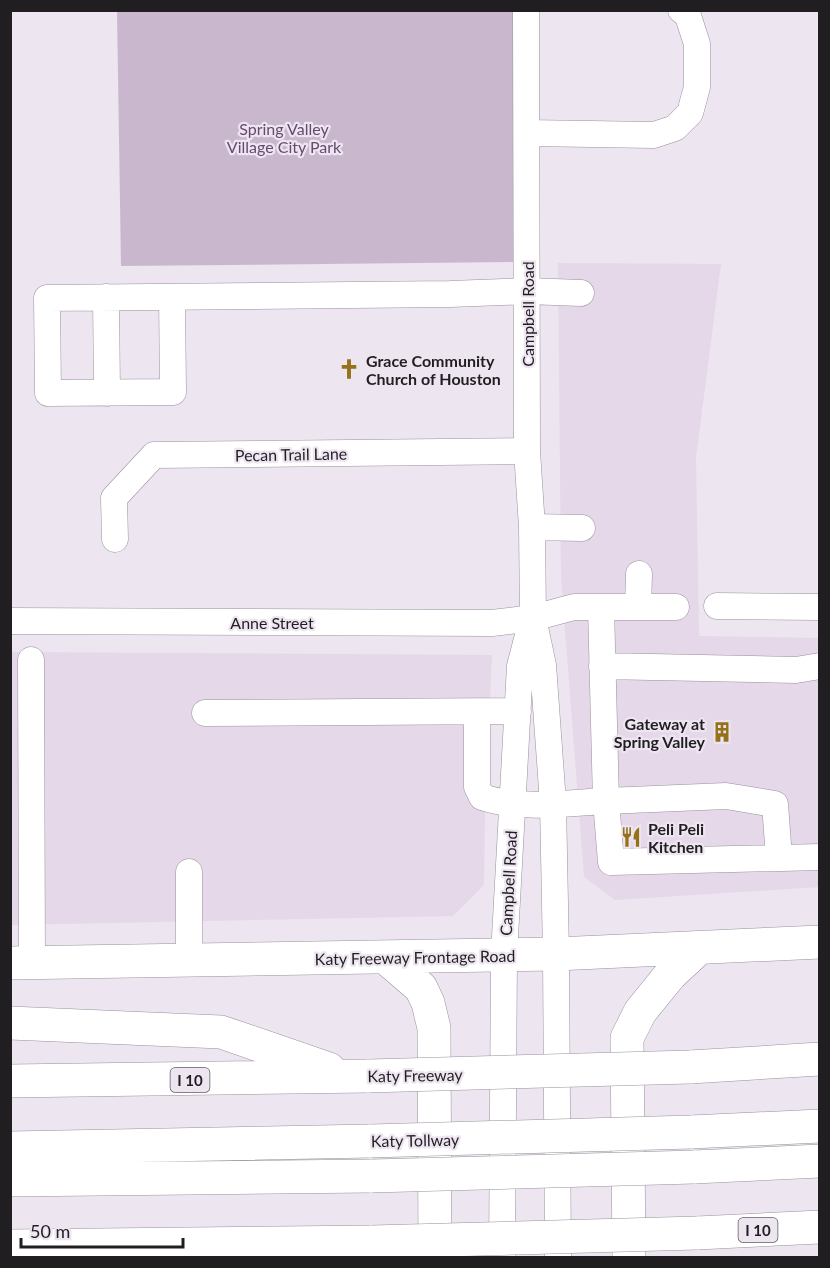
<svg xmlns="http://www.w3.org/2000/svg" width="830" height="1268" viewBox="0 0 830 1268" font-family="Lato,sans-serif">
<rect width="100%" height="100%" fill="#ede5f0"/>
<path fill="#e5d8e9" d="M 558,263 L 721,264 L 696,458 L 699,636 L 819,638 L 819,887 L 615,900 L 584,877 L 561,577 Z
M 10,652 L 492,655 L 485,817 L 484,885 L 453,916 L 11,925 Z"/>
<path fill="#c9b8cd" d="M 117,11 L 516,11 L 520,262 L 121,266 Z"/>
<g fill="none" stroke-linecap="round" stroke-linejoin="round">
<g stroke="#99919b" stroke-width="27">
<path id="minor" d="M 526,10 L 527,451 L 532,527 L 533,618 L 543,665 L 553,803 L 556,954 L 558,1258
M 527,133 L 654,135 L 675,128 L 690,113 L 697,87 L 697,44 L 688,16 L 681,10
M 106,297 L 107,393
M 172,297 L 173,392 L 48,393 L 47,298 L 450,294 L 527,291 L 581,293
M 532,527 L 582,528
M 115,539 L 114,498 L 154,455 L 527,451
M 717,606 L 820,607
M 601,607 L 606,801 L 726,796 L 775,804 L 779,858
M 638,607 L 639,574
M 10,621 L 492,623 L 533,618 L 574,607 L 676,607
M 31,660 L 32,963
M 602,666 L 796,670 L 820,666
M 477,712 L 477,787 L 482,797 C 520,810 566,803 606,801 L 611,862 L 820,857
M 205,713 L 518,711
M 189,872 L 189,961
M 502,1258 L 504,955 L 520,666 L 531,624"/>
</g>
<g stroke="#99919b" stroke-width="34">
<path id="major" d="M 385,957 L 421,988 L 428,1003 L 434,1028 L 435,1258
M 10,963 L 556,954 L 820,942
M 629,1258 L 627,1038 L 640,1012 L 670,975 L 699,948"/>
</g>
<g stroke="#99919b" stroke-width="34">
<path id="highway" d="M 10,1023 L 221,1032 L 329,1069
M 690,1067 L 820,1059
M 10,1081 L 369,1076
M 691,1132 L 820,1126
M 10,1148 L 371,1141
M 694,1167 L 820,1161
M 10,1180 L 372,1176
M 697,1233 L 820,1227
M 10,1246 L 372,1242"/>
</g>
<use href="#minor" stroke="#fff" stroke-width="26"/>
<use href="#major" stroke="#fff" stroke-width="33"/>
<use href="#highway" stroke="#fff" stroke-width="33"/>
<g stroke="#99919b" stroke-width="34" stroke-linecap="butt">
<path id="highway-bridge" d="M 369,1076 L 690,1067
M 371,1141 L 691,1132
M 372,1176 L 694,1167
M 372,1242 L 697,1233"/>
</g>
<use href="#highway-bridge" stroke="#fff" stroke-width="33"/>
</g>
<defs>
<g id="church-bare" transform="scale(1.62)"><path d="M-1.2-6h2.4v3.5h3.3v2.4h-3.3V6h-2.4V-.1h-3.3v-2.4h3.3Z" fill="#95721a" stroke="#ede5f0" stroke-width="2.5" paint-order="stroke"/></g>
<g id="building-bare" transform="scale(1.62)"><path d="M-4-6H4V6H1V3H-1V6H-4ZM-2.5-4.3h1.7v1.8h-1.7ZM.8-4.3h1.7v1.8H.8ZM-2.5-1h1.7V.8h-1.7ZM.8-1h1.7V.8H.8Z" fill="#95721a" stroke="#ede5f0" stroke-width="2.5" paint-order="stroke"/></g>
<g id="restaurant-bare" transform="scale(1.62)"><path d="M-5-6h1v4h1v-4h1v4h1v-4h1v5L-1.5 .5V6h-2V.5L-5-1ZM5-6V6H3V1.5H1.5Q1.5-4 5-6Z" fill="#95721a" stroke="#ede5f0" stroke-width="2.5" paint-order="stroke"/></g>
</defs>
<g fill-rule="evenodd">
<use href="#church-bare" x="349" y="369"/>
<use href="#building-bare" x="722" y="732"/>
<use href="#restaurant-bare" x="631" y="837"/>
</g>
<g text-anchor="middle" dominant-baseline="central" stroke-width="4.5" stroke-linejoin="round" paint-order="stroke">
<g fill="#ede5f0" stroke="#5e5a60" stroke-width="1.5">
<rect x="170.5" y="1068" width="39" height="24" rx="4.5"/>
<rect x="738.5" y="1218" width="39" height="24" rx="4.5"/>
</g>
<g font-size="15" font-weight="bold" fill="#211e22">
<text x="190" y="1080">I 10</text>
<text x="758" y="1230">I 10</text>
</g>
<g font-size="16" fill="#694872" stroke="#ede5f0">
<text x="284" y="128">Spring Valley<tspan x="284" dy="18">Village City Park</tspan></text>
</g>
<g font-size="16" fill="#211e22" stroke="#ede5f0">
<text transform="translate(527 314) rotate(-90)">Campbell Road</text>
<text transform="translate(291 454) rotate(-1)">Pecan Trail Lane</text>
<text x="272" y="622">Anne Street</text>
<text transform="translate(508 883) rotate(-87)">Campbell Road</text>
<text transform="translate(415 957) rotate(-1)">Katy Freeway Frontage Road</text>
<text transform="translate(415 1075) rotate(-1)">Katy Freeway</text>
<text transform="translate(415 1140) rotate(-1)">Katy Tollway</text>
</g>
<g font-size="16" font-weight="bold" fill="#211e22" stroke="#ede5f0" text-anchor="start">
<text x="366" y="360">Grace Community<tspan x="366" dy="18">Church of Houston</tspan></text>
<text x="705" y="723" text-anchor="end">Gateway at<tspan x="705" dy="18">Spring Valley</tspan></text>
<text x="648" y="828">Peli Peli<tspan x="648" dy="18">Kitchen</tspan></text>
</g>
</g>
<rect width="830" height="1268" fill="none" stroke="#211e22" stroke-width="24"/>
<path d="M21 1238v9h162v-9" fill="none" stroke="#211e22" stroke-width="3"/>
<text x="30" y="1238" font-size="18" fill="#211e22" stroke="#ede5f0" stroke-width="4.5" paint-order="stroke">50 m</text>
</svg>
